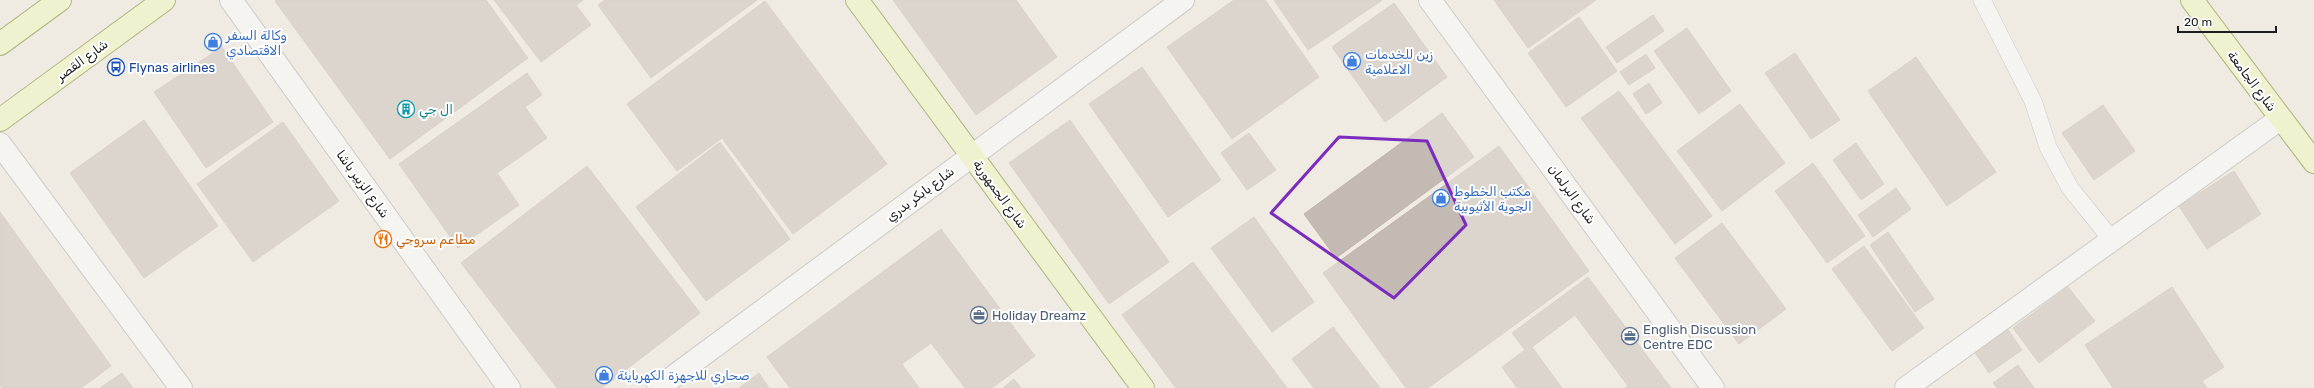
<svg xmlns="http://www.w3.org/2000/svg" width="2314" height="388" viewBox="0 0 2314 388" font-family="Rubik,Cairo,sans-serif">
<rect width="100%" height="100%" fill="#efebe3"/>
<path fill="#c3bab3" stroke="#c0b3a6" d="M 277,0 L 486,0 L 528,58 L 390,159 L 275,1 Z
M 494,0 L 583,0 L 576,5 L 591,25 L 541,62 Z
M 605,0 L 757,0 L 651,78 L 598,5 Z
M 893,0 L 1016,0 L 1057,57 L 976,115 Z
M 1234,0 L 1265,0 L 1319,77 L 1232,139 L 1167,47 Z
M 1274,0 L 1381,0 L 1381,1 L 1308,50 Z
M 1494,0 L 1596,0 L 1528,48 Z
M 765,1 L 887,164 L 793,234 L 722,138 L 677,171 L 627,104 Z
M 1394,3 L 1447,77 L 1385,122 L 1332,47 Z
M 1653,15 L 1664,31 L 1617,63 L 1606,47 Z
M 1579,17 L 1617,71 L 1566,107 L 1528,53 Z
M 1687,28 L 1731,91 L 1699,114 L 1654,51 Z
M 222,47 L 273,122 L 206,168 L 154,92 Z
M 1795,53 L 1840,120 L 1811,139 L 1765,73 Z
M 1646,54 L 1655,68 L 1629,85 L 1620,72 Z
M 1916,57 L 1996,172 L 1947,206 L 1868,91 Z
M 1142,67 L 1221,180 L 1168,217 L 1089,104 Z
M 527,73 L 542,95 L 525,107 L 547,138 L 497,173 L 519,205 L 458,248 L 399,164 Z
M 1649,83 L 1662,103 L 1646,114 L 1633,94 Z
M 1619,91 L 1712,216 L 1675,244 L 1581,118 Z
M 1740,104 L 1785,163 L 1722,211 L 1677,151 Z
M 2103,105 L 2135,151 L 2094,180 L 2062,133 Z
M 1442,113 L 1474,157 L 1336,258 L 1304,214 Z
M 144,120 L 218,226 L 144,278 L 70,173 Z
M 1070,120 L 1169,262 L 1109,304 L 1009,163 Z
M 283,122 L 339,201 L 253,262 L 197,184 Z
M 1249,133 L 1276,170 L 1247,190 L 1221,153 Z
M 720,142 L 790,239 L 706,301 L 636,207 Z
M 1856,143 L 1884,184 L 1861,200 L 1833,160 Z
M 1499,146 L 1589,271 L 1428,388 L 1406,388 L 1323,273 Z
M 1813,163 L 1865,236 L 1827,263 L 1775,191 Z
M 587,166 L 700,313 L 602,388 L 557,388 L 461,263 Z
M 2234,171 L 2261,214 L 2207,249 L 2179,206 Z
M 1896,188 L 1911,209 L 1873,237 L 1858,215 Z
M 0,212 L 111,366 L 81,388 L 2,388 L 0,385 Z
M 1254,217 L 1314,302 L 1272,332 L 1211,248 Z
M 1722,223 L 1786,309 L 1739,344 L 1675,258 Z
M 941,229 L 1035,356 L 992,388 L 965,388 L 931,343 L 902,364 L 919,388 L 790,388 L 767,357 Z
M 1888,232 L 1934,299 L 1915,312 L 1870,245 Z
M 1864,246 L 1924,328 L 1892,351 L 1832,269 Z
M 1193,262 L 1287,388 L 1176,388 L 1122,315 Z
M 1588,277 L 1671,388 L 1625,388 L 1628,386 L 1575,315 L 1532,347 L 1562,388 L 1517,388 L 1502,367 L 1525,350 L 1512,333 Z
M 2068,287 L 2095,321 L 2039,363 L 2013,328 Z
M 2172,287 L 2224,367 L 2202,381 L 2207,388 L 2113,388 L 2085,345 Z
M 1333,327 L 1380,388 L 1314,388 L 1292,359 Z
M 2007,328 L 2022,350 L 1989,373 L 1974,351 Z
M 2018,365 L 2034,388 L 1997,388 L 1993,383 Z
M 122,373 L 133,388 L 100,388 Z
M 759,373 L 769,388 L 739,388 Z
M 1014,379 L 1021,388 L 1003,388 Z"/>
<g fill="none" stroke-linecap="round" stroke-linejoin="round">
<g stroke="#a4a4a4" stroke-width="18">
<path id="service" d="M 1982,0 L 2033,101 L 2048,147 L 2070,188 L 2112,240"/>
</g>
<g stroke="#a4a4a4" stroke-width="24">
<path id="minor" d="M 231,0 L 509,388
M 1430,0 L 1713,388
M 0,144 L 181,388
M 658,388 L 1183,0
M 1906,388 L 2280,119"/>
</g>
<g stroke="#617405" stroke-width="24">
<path id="secondary" d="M 857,0 L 1143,388
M 2192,0 L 2314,162
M 0,44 L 60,0
M 0,120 L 164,0"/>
</g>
<use href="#service" stroke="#fff" stroke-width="17"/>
<use href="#minor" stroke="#fff" stroke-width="22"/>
<use href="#secondary" stroke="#f2f9b7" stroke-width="22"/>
</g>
<path d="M0 0H2314V388H0ZM 1339,137 L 1427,141 L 1466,225 L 1394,298 L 1271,213 Z" fill="#efebe3" fill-opacity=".55" fill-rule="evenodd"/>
<path fill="none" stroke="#7b2cbf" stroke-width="3" stroke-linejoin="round" d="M 1339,137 L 1427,141 L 1466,225 L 1394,298 L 1271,213 Z"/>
<defs>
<g id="shop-ring" transform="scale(0.9)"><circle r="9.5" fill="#fff" stroke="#3f7fe0" stroke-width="1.5"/><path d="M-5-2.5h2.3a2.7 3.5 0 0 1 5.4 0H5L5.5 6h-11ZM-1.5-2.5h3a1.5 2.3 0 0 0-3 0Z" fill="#3f7fe0"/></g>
<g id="bus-ring" transform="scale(0.9)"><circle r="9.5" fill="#fff" stroke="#1a4fb4" stroke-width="1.5"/><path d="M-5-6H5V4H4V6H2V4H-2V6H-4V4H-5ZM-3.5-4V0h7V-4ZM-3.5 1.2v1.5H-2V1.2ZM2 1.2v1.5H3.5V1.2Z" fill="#1a4fb4"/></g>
<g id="building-ring" transform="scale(0.9)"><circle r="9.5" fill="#fff" stroke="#0f9aa8" stroke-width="1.5"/><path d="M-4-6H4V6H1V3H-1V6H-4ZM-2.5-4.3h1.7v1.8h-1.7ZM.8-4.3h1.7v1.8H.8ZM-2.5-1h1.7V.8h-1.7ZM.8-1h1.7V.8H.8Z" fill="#0f9aa8"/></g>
<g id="restaurant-ring" transform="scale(0.9)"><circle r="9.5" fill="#fff" stroke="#e8710a" stroke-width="1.5"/><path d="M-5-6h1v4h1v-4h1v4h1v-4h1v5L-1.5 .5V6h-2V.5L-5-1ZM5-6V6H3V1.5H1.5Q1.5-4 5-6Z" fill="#e8710a"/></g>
<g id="office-ring" transform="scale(0.9)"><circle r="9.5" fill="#fff" stroke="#5c6f8a" stroke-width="1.5"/><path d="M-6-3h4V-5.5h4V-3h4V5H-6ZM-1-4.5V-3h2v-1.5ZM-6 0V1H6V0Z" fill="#5c6f8a"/></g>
</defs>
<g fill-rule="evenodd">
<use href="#shop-ring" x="213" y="42"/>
<use href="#shop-ring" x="1352" y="61"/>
<use href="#bus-ring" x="116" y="67"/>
<use href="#building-ring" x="406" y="109"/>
<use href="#shop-ring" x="1441" y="198"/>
<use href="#restaurant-ring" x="383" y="239"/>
<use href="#office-ring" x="979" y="315"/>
<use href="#office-ring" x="1630" y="336"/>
<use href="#shop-ring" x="604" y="375"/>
</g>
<g text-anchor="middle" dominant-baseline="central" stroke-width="4" stroke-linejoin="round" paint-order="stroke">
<g font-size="13" fill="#366cbe" stroke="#fff" text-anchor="start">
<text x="226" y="35">وكالة السفر<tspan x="226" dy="15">الاقتصادي</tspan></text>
<text x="1365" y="54">زين للخدمات<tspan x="1365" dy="15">الاعلامية</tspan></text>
<text x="1454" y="191">مكتب الخطوط<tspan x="1454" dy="15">الجوية الأثيوبية</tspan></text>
<text x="617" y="375">صحاري للاجهزة الكهربايئة</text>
</g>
<g font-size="13" fill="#1d1d1d" stroke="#fff">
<text transform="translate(82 60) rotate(-36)">شارع القصر</text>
<text transform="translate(2252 81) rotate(53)">شارع الجامعة</text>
<text transform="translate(363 184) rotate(54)">شارع الزبير باشا</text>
<text transform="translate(920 194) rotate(-37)">شارع بابكر بدري</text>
<text transform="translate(1000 194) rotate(54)">شارع الجمهورية</text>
<text transform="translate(1572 194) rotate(54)">شارع البرلمان</text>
</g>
<g font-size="13" fill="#164399" stroke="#fff" text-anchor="start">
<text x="129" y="67">Flynas airlines</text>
</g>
<g font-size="13" fill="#0d838f" stroke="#fff" text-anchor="start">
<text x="419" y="109">ال جي</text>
</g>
<g font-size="13" fill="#c56008" stroke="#fff" text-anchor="start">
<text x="396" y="239">مطاعم سروجي</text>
</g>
<g font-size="13" fill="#4e5e75" stroke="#fff" text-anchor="start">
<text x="992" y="315">Holiday Dreamz</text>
<text x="1643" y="329">English Discussion<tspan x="1643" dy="15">Centre EDC</tspan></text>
</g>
</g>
<path d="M2178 26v6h98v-6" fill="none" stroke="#1d1d1d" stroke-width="2"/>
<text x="2184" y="26" font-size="12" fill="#1d1d1d" stroke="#ffffff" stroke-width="3" paint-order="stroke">20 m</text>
</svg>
